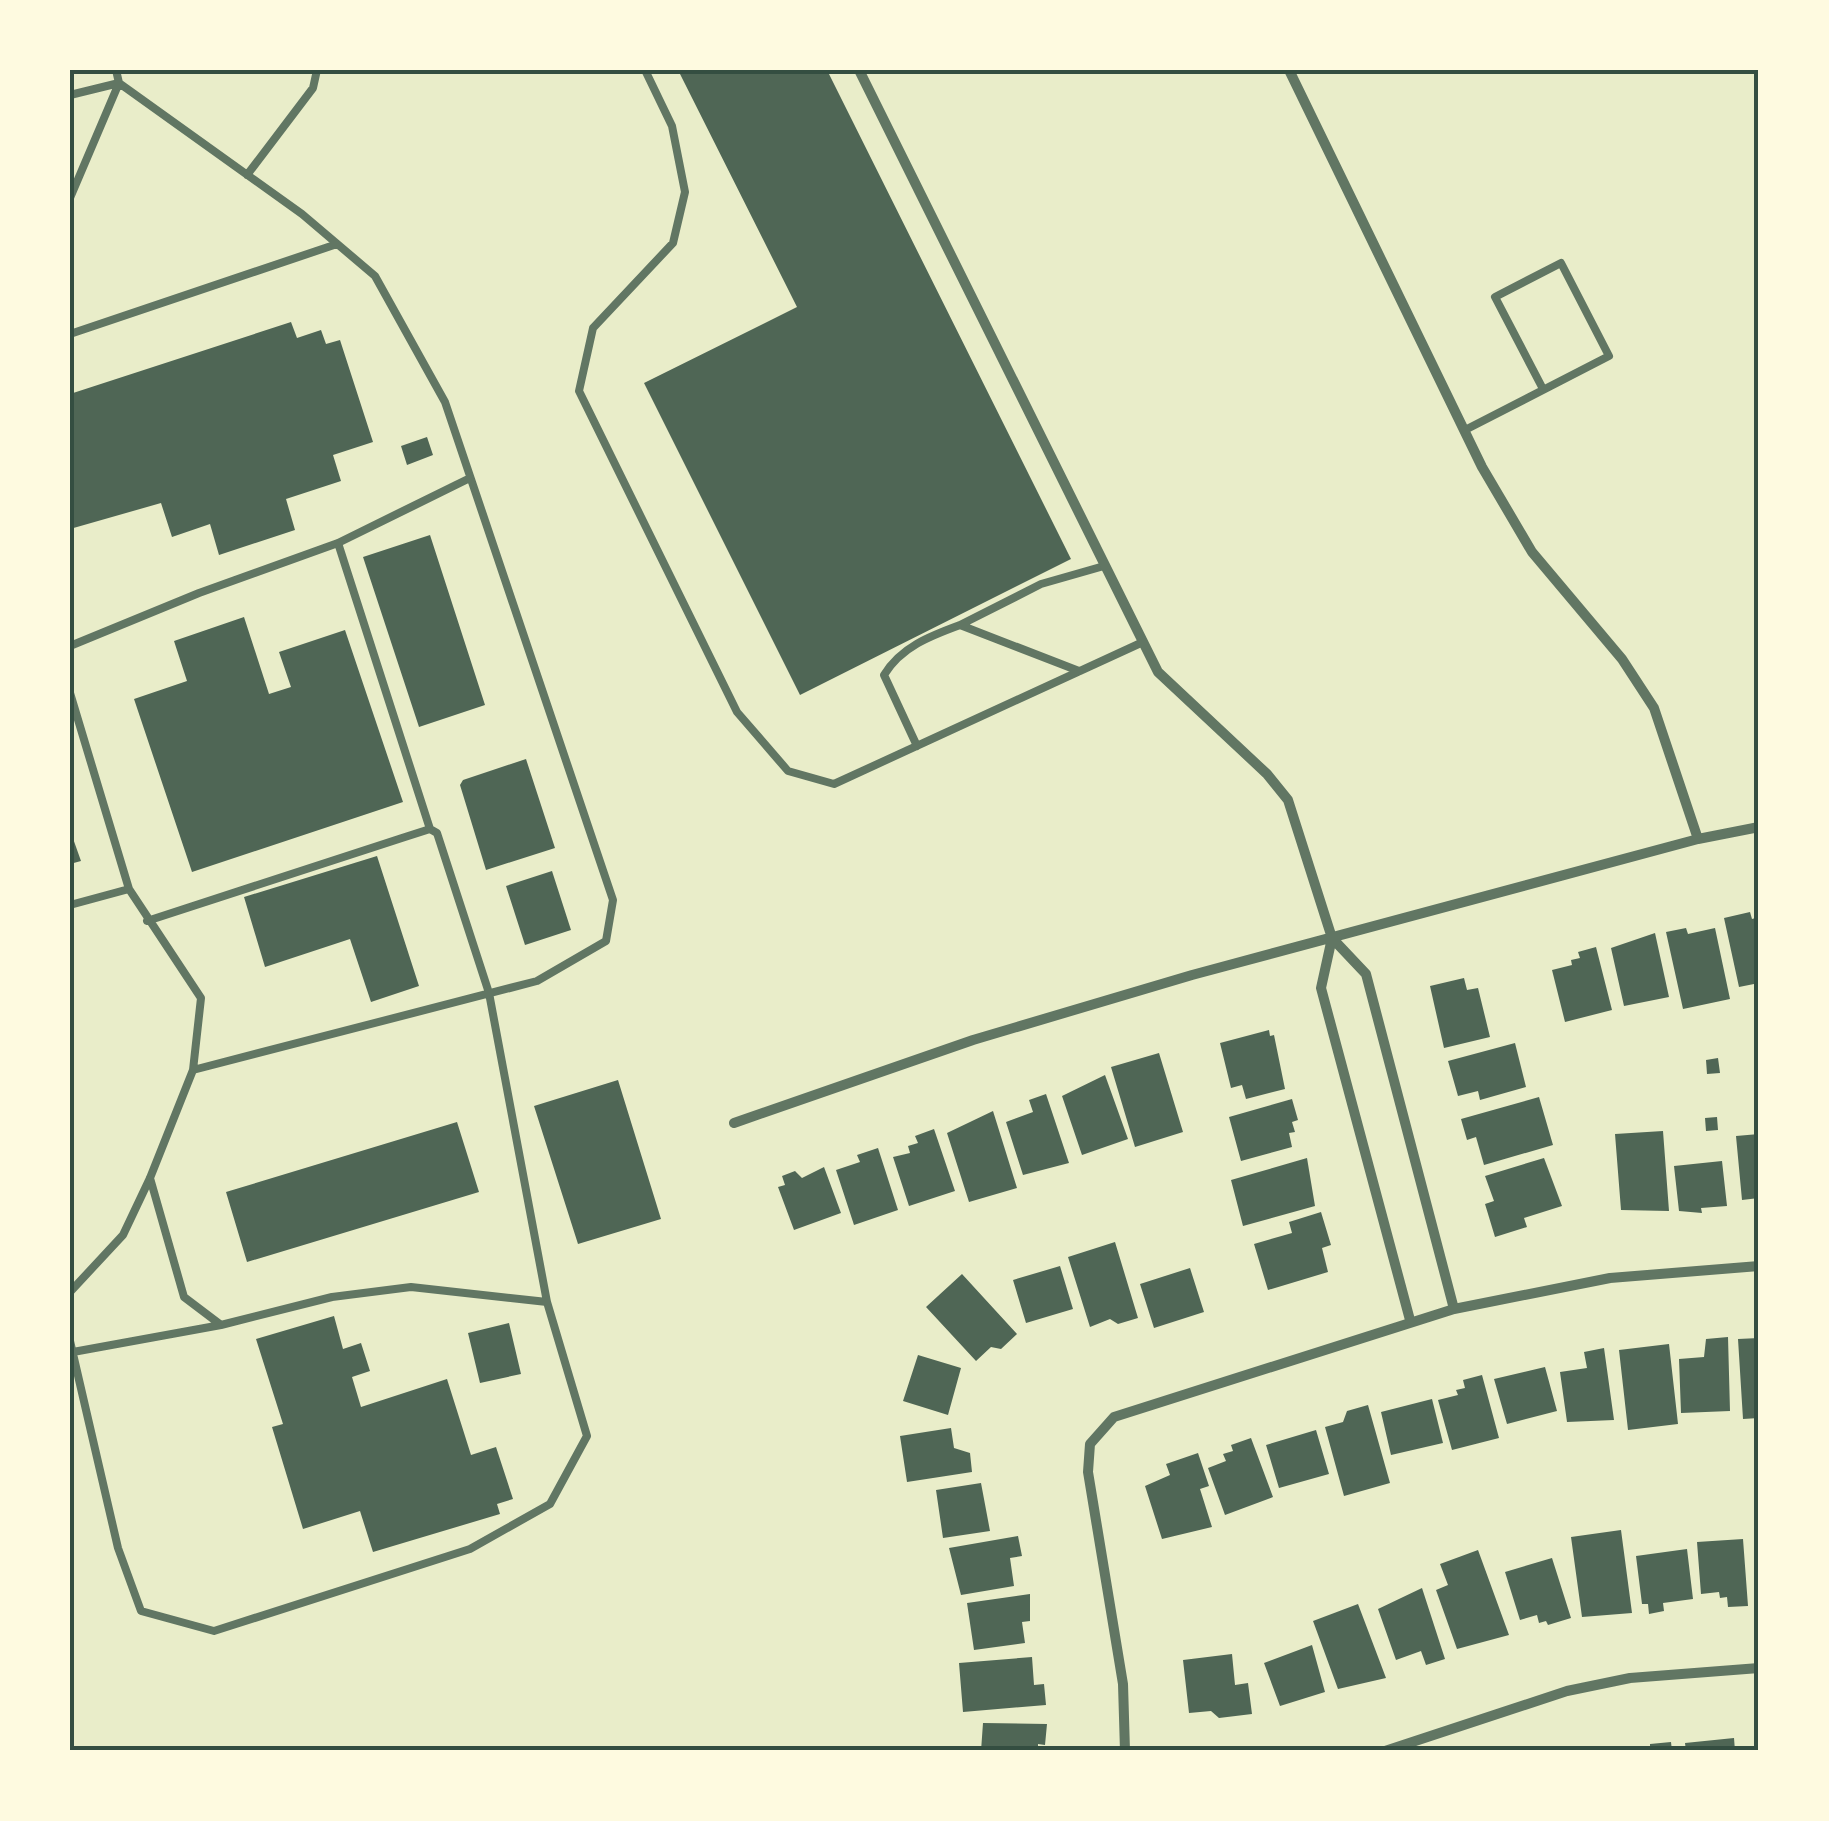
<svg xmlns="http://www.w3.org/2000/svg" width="1829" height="1821" viewBox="0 0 1829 1821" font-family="Arial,sans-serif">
<rect width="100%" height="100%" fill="#e9edc9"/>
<path fill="#4f6655" d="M 678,70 L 827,70 L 1071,559 L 800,695 L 644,383 L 797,307 Z
M 291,322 L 297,338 L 321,330 L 326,344 L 340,340 L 373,442 L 333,455 L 341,481 L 286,499 L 295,530 L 219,555 L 210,524 L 172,537 L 161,503 L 70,529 L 70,394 Z
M 427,437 L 433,455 L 407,465 L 401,446 Z
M 430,535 L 485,705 L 419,727 L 363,557 Z
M 244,617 L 269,694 L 291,687 L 279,652 L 345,630 L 403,802 L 192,872 L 134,699 L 187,681 L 174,641 Z
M 526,759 L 555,848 L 486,870 L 460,785 L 463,780 Z
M 70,830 L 81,861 L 70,864 Z
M 377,856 L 419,986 L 371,1002 L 350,939 L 265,967 L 244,897 Z
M 552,871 L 571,930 L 525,945 L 506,886 Z
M 1750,912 L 1752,919 L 1759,917 L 1759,983 L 1739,987 L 1724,918 Z
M 1686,928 L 1688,934 L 1715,928 L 1730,999 L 1683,1009 L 1666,932 Z
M 1655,933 L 1669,997 L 1624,1006 L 1611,948 Z
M 1596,947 L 1612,1010 L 1565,1022 L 1552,970 L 1572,965 L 1571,960 L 1580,958 L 1578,952 Z
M 1464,978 L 1467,990 L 1478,988 L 1490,1037 L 1444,1048 L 1430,986 Z
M 1269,1030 L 1270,1036 L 1274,1035 L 1285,1089 L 1246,1099 L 1242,1085 L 1231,1088 L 1220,1043 Z
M 1515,1043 L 1526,1087 L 1480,1100 L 1478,1091 L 1458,1096 L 1448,1061 Z
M 1159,1053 L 1183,1132 L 1135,1147 L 1111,1067 Z
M 1718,1058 L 1720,1073 L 1707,1074 L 1706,1060 Z
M 1105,1075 L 1128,1139 L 1082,1155 L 1062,1096 Z
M 618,1080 L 661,1219 L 578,1244 L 534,1106 Z
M 1046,1094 L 1069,1163 L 1023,1175 L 1006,1122 L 1033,1112 L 1029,1100 Z
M 1539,1097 L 1553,1145 L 1484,1165 L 1476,1137 L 1467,1140 L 1461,1119 Z
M 1292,1099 L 1298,1120 L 1292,1122 L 1295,1132 L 1289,1133 L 1292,1147 L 1241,1161 L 1229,1117 Z
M 993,1111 L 1017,1188 L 969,1202 L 947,1133 Z
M 1717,1117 L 1718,1130 L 1706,1131 L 1705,1118 Z
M 457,1122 L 479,1192 L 247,1262 L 226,1192 Z
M 934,1129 L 955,1191 L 909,1206 L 893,1157 L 910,1153 L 908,1146 L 918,1143 L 915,1136 Z
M 1663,1131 L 1669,1211 L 1621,1210 L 1615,1134 Z
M 1759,1134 L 1759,1198 L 1742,1200 L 1736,1136 Z
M 878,1148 L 898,1210 L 854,1225 L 836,1170 L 860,1162 L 857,1155 Z
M 1307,1158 L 1315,1206 L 1243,1226 L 1231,1180 Z
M 1544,1158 L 1562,1206 L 1524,1218 L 1527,1227 L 1495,1237 L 1485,1204 L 1494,1201 L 1485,1176 Z
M 1722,1161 L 1727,1206 L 1701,1208 L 1702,1213 L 1679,1211 L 1674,1166 Z
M 824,1167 L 841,1213 L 794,1230 L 778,1187 L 785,1185 L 782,1176 L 795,1171 L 802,1178 Z
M 1321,1212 L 1331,1245 L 1322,1248 L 1328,1272 L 1268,1290 L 1254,1244 L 1292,1233 L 1289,1222 Z
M 1115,1242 L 1138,1318 L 1118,1324 L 1110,1319 L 1090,1327 L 1068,1257 Z
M 1060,1266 L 1073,1309 L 1026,1323 L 1013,1280 Z
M 1190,1268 L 1204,1312 L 1154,1328 L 1140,1284 Z
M 962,1274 L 1017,1334 L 1001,1349 L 991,1347 L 976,1361 L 926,1307 Z
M 334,1316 L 343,1349 L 361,1343 L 370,1371 L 352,1377 L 361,1407 L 447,1379 L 471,1455 L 496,1447 L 513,1499 L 497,1504 L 500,1514 L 373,1552 L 360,1511 L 303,1529 L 272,1427 L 283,1424 L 256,1339 Z
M 509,1323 L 521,1374 L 480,1383 L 468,1333 Z
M 1728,1337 L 1730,1411 L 1681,1413 L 1679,1359 L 1704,1357 L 1706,1339 Z
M 1759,1338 L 1759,1418 L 1743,1419 L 1738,1339 Z
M 1669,1344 L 1678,1424 L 1628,1430 L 1619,1350 Z
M 1604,1348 L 1614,1420 L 1567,1422 L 1560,1372 L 1587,1368 L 1584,1352 Z
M 918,1355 L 961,1368 L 948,1415 L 903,1401 Z
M 1545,1367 L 1557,1411 L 1507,1424 L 1494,1379 Z
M 1482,1375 L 1499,1438 L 1452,1450 L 1438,1400 L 1458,1395 L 1456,1390 L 1465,1388 L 1463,1380 Z
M 1432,1399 L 1443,1443 L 1391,1455 L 1381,1412 Z
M 1368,1405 L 1390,1483 L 1344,1496 L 1325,1427 L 1343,1422 L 1347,1411 Z
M 951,1428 L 954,1448 L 970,1453 L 972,1472 L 907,1482 L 900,1436 Z
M 1316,1430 L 1329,1474 L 1279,1488 L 1266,1445 Z
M 1251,1438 L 1273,1497 L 1225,1515 L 1208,1468 L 1226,1461 L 1223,1454 L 1233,1451 L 1231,1445 Z
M 1198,1453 L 1209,1486 L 1200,1489 L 1212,1527 L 1162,1539 L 1145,1486 L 1170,1475 L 1166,1464 Z
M 981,1483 L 990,1531 L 943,1538 L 936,1490 Z
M 1621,1530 L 1632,1613 L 1582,1617 L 1571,1537 Z
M 1018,1536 L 1022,1556 L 1010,1558 L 1014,1586 L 961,1595 L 949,1548 Z
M 1743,1539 L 1748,1606 L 1728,1607 L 1727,1597 L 1720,1598 L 1719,1592 L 1701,1594 L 1697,1542 Z
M 1687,1549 L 1693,1599 L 1663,1603 L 1664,1611 L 1649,1614 L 1648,1604 L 1642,1604 L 1636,1556 Z
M 1478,1550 L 1509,1635 L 1457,1649 L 1436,1590 L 1448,1585 L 1440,1564 Z
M 1552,1558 L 1571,1618 L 1548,1625 L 1546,1621 L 1539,1623 L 1537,1615 L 1520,1620 L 1505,1572 Z
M 1422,1588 L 1445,1659 L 1426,1665 L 1421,1651 L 1396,1660 L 1378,1609 Z
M 1030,1594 L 1030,1621 L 1022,1622 L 1025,1643 L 974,1650 L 967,1603 Z
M 1358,1604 L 1386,1678 L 1338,1689 L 1313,1621 Z
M 1312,1645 L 1325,1692 L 1280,1706 L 1264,1663 Z
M 1232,1654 L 1235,1685 L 1248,1683 L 1252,1714 L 1219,1718 L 1211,1711 L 1189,1713 L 1183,1660 Z
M 1032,1657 L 1034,1685 L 1044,1684 L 1046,1705 L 963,1712 L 959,1663 Z
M 983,1723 L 1047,1724 L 1045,1745 L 1038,1744 L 1038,1751 L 981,1751 Z
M 1734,1738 L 1735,1751 L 1686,1751 L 1685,1743 Z
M 1671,1742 L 1672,1751 L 1650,1751 L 1650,1744 Z"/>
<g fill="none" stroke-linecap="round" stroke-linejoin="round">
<path stroke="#617663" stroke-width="8" d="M 116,70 L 119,83 L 302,214 L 375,276 L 445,402 L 613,900 L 606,941 L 537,981 L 193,1070
M 645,70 L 672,126 L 685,192 L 673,243 L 593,328 L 579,391 L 737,712 L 788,771 L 834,784 L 1143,642
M 70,95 L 119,83
M 247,175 L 313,88 L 317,70
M 70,198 L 119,83
M 70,334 L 337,244
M 1465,430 L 1609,356 L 1561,263 L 1495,297 L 1543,389
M 338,543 L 430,829
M 960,625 L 1041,584 L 1104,566
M 70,646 L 199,593 L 338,543 L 470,478
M 70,693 L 129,889 L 201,998 L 193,1070 L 150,1178 L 123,1235 L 70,1292
M 917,746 L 884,675 C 901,647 930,636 960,625 L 1079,671
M 70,905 L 129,889
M 150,1178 L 184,1297 L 221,1325 L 332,1297 L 411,1287 L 547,1302
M 70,1341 L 118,1548 L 141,1611 L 214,1631 L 470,1549 L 550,1504 L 587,1436 L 547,1302 L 489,993 L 437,833 L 430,829 L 405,837 L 147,921
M 73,1352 L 221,1325"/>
<path stroke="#617663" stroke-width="10" d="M 859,70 L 1158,672 L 1267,774 L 1288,800 L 1332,938 L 1366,974 L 1454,1309
M 1289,70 L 1482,467 L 1532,552 L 1622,659 L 1654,708 L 1698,839
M 1332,938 L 1321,988 L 1410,1320
M 734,1123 L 973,1040 L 1192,975 L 1698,839 L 1759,827
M 1125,1751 L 1123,1684 L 1088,1472 L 1090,1444 L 1114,1417 L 1454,1309 L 1610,1278 L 1759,1266
M 1385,1751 L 1567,1691 L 1630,1678 L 1759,1668"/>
</g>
<rect width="1829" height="1821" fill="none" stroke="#fefae0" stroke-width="145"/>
<rect x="72" y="72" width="1684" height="1676" fill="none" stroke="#344e41" stroke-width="4"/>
</svg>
